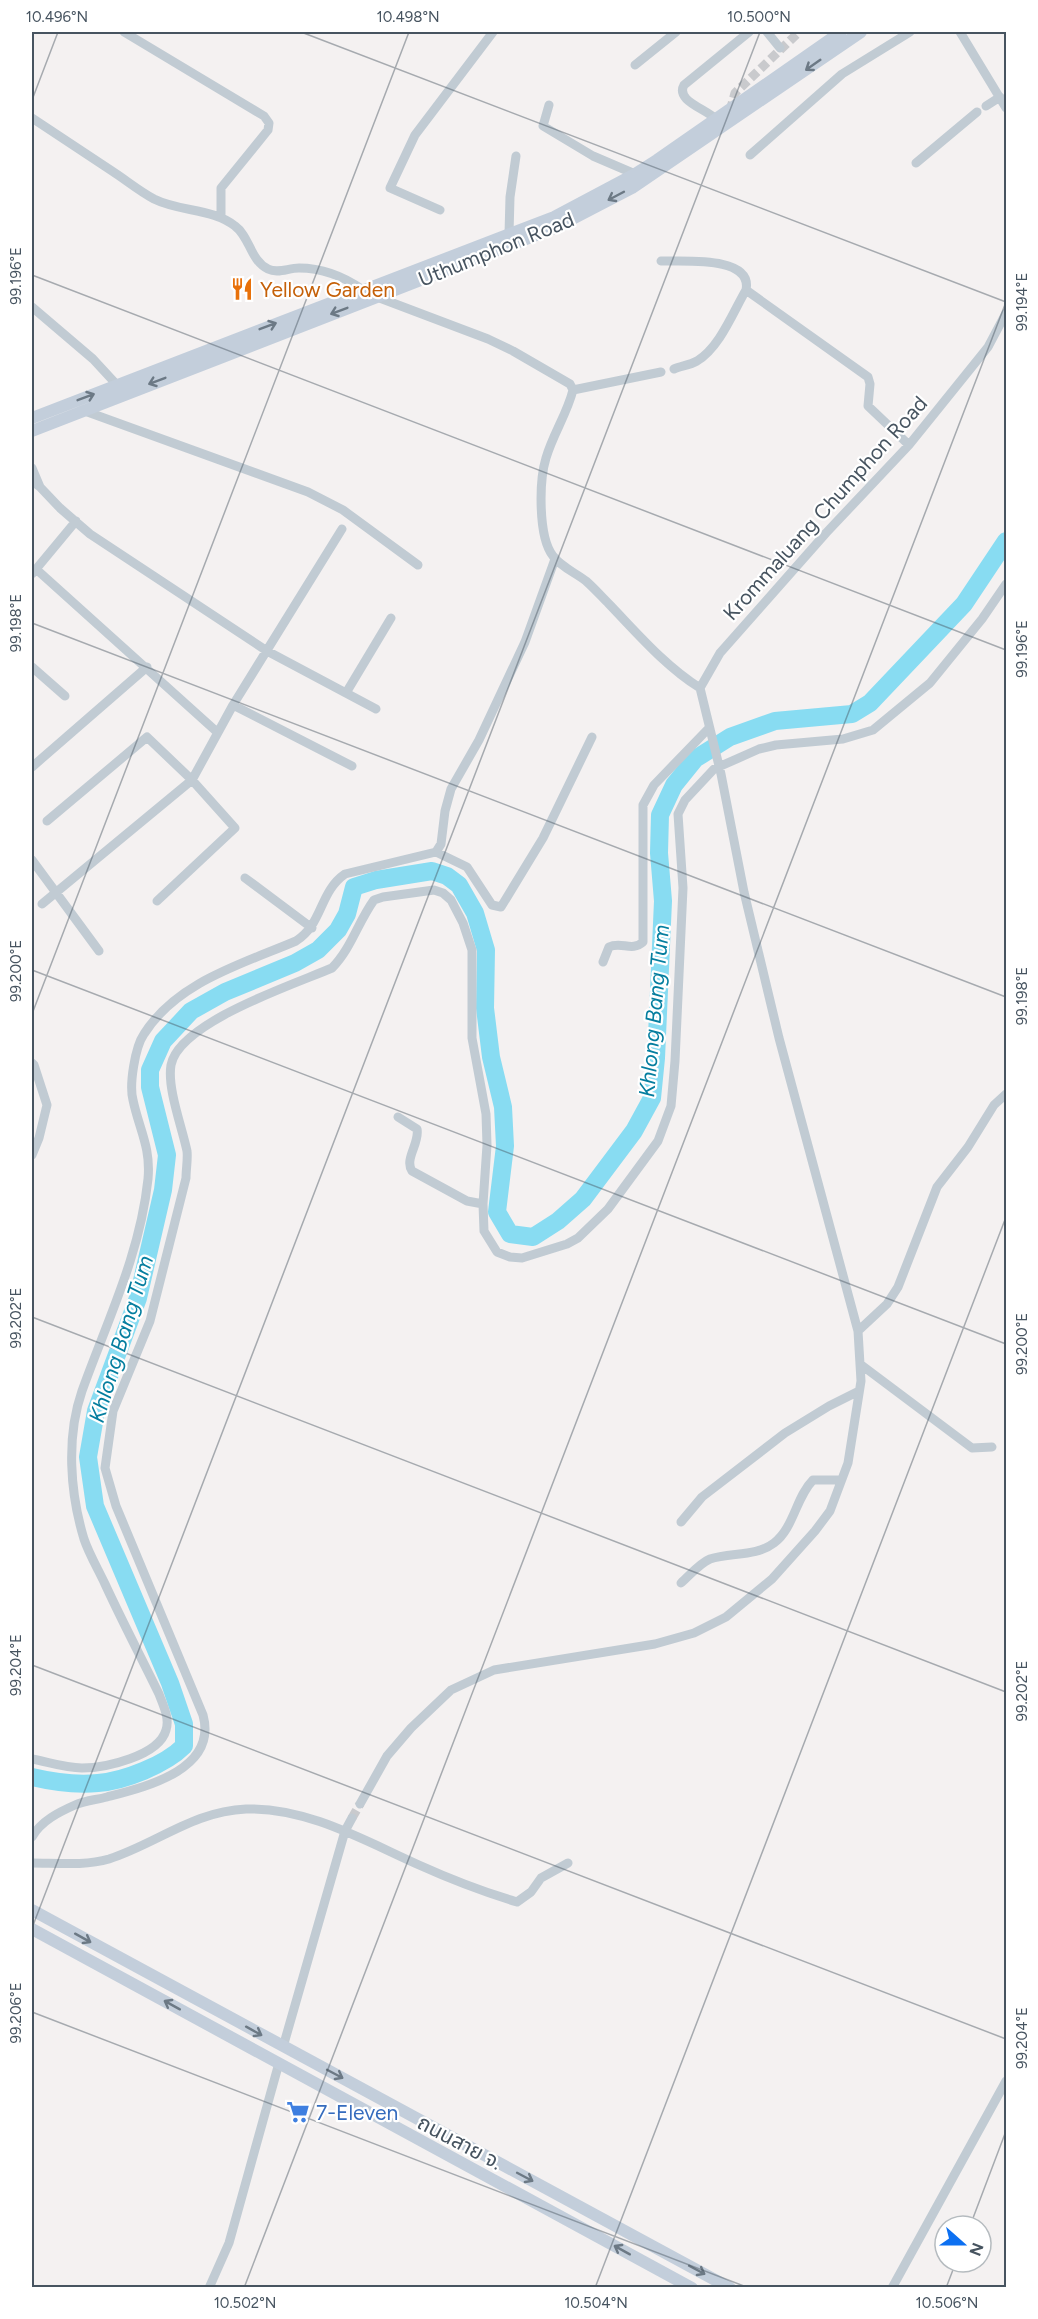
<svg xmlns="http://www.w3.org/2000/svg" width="1038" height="2319" viewBox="0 0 1038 2319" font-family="Figtree,'Noto Sans Thai',sans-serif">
<rect width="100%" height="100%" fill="#f4f1f1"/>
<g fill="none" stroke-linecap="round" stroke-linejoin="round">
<path stroke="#88dcf2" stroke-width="18" d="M 32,1777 C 53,1782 76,1785 98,1783 C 124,1781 165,1765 184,1746 L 184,1724 L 170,1683 L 95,1506 L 88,1457 L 96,1411 L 138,1298 L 163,1190 L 167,1155 L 150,1087 L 150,1070 L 163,1041 L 191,1011 L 225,992 L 295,963 L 318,950 L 338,930 L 347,914 L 354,887 L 376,880 L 432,871 L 447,876 L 459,885 L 475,913 L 486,950 L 485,1008 L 491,1057 L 503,1107 L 505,1146 L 497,1212 L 510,1234 L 533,1237 L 558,1221 L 583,1199 L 634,1131 L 652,1098 L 656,1058 L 663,901 L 659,853 L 660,815 L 674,785 L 695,759 L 730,737 L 775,721 L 852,714 L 870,703 L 964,604 L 1006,541"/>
<path stroke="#c9cacd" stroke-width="9" stroke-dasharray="9 4.5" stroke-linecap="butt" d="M 730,111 L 735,93 L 799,32
M 352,1818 L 360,1804"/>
<path stroke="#c1cbd3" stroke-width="9" d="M 124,32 L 264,116 L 269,123 L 268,130 L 221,188 L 221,217
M 767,32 L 780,48
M 960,32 L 1006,108
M 635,65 L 676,32
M 549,105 L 543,126 L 593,156 L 635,174
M 986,106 L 1000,97
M 32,118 C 58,135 85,153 112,171 C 126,180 139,191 154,199 C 180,212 212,208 235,226 C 250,237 250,260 268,269 C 278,274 288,268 299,268 C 323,268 343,276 363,290
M 717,120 C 707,109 675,101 684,85 L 749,32
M 750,155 L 842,74 L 910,32
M 916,163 L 977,112
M 440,210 L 390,188 L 415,135 L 493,32
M 509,234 L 510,197 L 516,156
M 661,261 C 681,262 753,255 746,290 C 733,312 720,347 697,361 C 690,365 681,366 674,369
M 746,290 L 868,377 L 870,384 L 868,406 L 909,445
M 377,297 L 488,339 L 513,351 L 570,384 L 573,390 C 567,414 553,434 546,458 C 539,481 538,537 553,556 C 561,567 576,573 586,581 C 594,588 601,596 609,604 C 637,633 665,666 700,688
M 32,307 L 93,359 L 117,385
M 573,390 L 661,372
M 82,410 L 308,492 L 343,510 L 418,565
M 32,468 L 40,487
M 32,481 L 40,487 L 60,508 L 90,534 L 267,651 L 376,709
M 36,569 L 217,732
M 32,574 L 76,521
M 32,667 L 65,696
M 346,693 L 391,618
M 233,705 L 352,766
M 32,767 L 147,667
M 47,821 L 147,737 L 192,780 L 235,828 L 157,901
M 436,852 L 467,867 L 492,905 L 501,907 L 543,838 L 592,737
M 32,860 L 99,951
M 245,878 L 312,928
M 42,904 L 192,780 L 233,705 L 342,529
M 603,962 L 609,947 C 621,941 632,952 643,942 L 643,805 L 654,785 L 709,728
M 32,1063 L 34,1065 L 47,1105 L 39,1138 L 32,1155
M 398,1117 L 417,1129 C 420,1143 404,1159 412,1171 L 467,1201 L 483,1204
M 858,1331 L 887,1304 L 898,1287 L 937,1187 L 968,1147 L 994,1105 L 1006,1094
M 860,1364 L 972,1448 L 992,1447
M 681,1522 L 702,1497 L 785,1433 L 829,1406 L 859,1391
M 681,1583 C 690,1575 700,1563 710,1559 C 730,1552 756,1557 774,1543 C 794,1528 796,1497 813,1480 L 841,1480
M 32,1759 C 48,1762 65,1768 82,1768 C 105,1768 159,1756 166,1730 C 170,1718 163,1705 159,1694 C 141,1657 122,1621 105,1584 C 98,1569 89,1554 84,1539 C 70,1493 66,1437 82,1391 C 107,1321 140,1255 148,1179 C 151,1147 139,1129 133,1100 C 129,1085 135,1047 144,1034 C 177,982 242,964 296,941 C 323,924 319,892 345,874 L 436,852 L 441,844 L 445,811 L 451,789 L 479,740 L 525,642 L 555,559
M 360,1804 L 387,1756 L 411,1728 L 451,1690 L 494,1670 L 655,1644 L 694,1633 L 726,1617 L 772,1579 L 815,1531 L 830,1511 L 848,1463 L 861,1381 L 858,1331 L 779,1038 L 744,892 L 721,774 L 700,688 L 720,653 L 826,533 L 909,445 L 988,347 L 1006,313
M 32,1837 C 41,1821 59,1812 75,1805 C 86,1800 96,1800 107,1797 C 145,1787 218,1770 203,1715 L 116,1506 L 105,1468 L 113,1411 L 150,1321 L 186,1178 C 186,1169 188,1159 187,1151 C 182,1127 167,1088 171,1065 C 179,1022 295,984 332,968 C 351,949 358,922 374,900 L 383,897 L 434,890 L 443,893 L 451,900 L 463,923 L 472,950 L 472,1038 L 486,1114 L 487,1145 L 483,1204 L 484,1231 L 497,1252 L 510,1257 L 522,1258 L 567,1244 L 578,1238 L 608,1209 L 658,1141 L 671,1106 L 675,1061 L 683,888 L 678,814 L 685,800 L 714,769 L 759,749 L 776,745 L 843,739 L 873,730 L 930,683 L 982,619 L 1006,584
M 32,1863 C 56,1863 85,1866 109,1859 C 156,1844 194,1811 246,1809 C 307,1807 365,1841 419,1865 C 450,1879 484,1892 517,1902 L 531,1892 L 541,1878 L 568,1863
M 283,2047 L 345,1831 L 352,1818
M 209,2288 L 229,2243 L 279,2063
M 892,2288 L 1006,2081"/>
<path stroke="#c3cedb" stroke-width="12" d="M 32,418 L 554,217 L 635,174 L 657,160 L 841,32
M 32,431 L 557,227 L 632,188 L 861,32
M 32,1910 L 730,2288
M 32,1929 L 692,2288"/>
</g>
<defs><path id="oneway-shaft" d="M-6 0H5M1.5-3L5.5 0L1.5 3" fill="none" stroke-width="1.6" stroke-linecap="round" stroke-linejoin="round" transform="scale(1.5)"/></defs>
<g stroke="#6c7985">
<use href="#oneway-shaft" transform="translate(813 65) rotate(145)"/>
<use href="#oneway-shaft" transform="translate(616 196) rotate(152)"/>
<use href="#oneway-shaft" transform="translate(339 311) rotate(159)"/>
<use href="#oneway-shaft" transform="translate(268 326) rotate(-21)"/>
<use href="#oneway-shaft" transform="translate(157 381) rotate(159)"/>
<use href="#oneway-shaft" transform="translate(86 397) rotate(-21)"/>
<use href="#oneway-shaft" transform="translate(83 1938) rotate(29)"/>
<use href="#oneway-shaft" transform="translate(172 2005) rotate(-151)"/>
<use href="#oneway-shaft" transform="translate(254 2031) rotate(29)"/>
<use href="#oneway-shaft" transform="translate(335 2074) rotate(28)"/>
<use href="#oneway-shaft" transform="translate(525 2177) rotate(28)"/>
<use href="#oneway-shaft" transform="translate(622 2250) rotate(-151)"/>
<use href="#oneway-shaft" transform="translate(697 2270) rotate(28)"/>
</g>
<path fill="none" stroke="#475460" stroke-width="1.5" stroke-opacity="0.45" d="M 301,32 L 1006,302M 32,100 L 58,32M 32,275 L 1006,650M 32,623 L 1006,997M 32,970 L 1006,1344M 32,1014 L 409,32M 32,1317 L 1006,1692M 32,1665 L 1006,2039M 32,1928 L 760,32M 32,2012 L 749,2288M 970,2226 L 1006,2131M 244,2288 L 1006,302M 595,2288 L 1006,1217M 946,2288 L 956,2262"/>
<defs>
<g id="restaurant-bare" transform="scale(1.8)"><path d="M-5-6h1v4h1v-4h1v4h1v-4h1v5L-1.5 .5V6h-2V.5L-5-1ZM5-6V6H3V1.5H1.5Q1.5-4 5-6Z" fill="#e8710a" stroke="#fff" stroke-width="2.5" paint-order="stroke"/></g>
<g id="supermarket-bare" transform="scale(1.8)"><path d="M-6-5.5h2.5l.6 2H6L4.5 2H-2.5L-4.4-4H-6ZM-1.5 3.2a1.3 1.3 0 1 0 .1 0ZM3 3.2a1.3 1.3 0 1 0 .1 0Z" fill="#3f7fe0" stroke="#fff" stroke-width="2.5" paint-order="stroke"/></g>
</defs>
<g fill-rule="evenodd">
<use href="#restaurant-bare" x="242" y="289"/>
<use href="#supermarket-bare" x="298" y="2112"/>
</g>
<g text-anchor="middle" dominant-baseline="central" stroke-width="4.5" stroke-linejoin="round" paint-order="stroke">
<g font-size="21" fill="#475460" stroke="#fff">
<text transform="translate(496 249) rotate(-22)">Uthumphon Road</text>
<text transform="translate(825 508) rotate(-48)">Krommaluang Chumphon Road</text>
<text transform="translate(460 2142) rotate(28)">ถนนสาย จ.</text>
</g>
<g font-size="21" fill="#c56008" stroke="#fff" text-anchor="start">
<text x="260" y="289">Yellow Garden</text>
</g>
<g font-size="21" fill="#366cbe" stroke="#fff" text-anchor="start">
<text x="316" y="2112">7-Eleven</text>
</g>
<g font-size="22" font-style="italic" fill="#057e9f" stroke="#fff">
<text transform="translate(654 1011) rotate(-85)">Khlong Bang Tum</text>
<text transform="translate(121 1339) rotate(-73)">Khlong Bang Tum</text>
</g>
</g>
<rect width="1038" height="2319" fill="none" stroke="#ffffff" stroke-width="66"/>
<g transform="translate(963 2244) rotate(111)"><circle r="28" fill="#ffffff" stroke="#b5bbbf" stroke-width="1.5"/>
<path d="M0-4.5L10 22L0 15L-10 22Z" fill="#0d70f1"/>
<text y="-9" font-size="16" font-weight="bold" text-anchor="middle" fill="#475460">N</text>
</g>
<rect x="33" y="33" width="972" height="2253" fill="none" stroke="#475460" stroke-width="2"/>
<g font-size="15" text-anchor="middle" fill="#475460">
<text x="57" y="22">10.496°N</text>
<text x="408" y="22">10.498°N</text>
<text x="759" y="22">10.500°N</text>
<text transform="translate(16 276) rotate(-90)" y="5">99.196°E</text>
<text transform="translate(1022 302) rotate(-90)" y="5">99.194°E</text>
<text transform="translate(16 623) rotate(-90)" y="5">99.198°E</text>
<text transform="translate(1022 649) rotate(-90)" y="5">99.196°E</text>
<text transform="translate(16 971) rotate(-90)" y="5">99.200°E</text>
<text transform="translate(1022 996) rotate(-90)" y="5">99.198°E</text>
<text transform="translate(16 1318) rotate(-90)" y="5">99.202°E</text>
<text transform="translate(1022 1344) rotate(-90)" y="5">99.200°E</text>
<text transform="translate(16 1665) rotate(-90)" y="5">99.204°E</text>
<text transform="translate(1022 1691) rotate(-90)" y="5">99.202°E</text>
<text transform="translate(16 2013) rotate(-90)" y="5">99.206°E</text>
<text transform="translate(1022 2038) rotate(-90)" y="5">99.204°E</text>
<text x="245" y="2308">10.502°N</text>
<text x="596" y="2308">10.504°N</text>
<text x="947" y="2308">10.506°N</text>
</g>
</svg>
